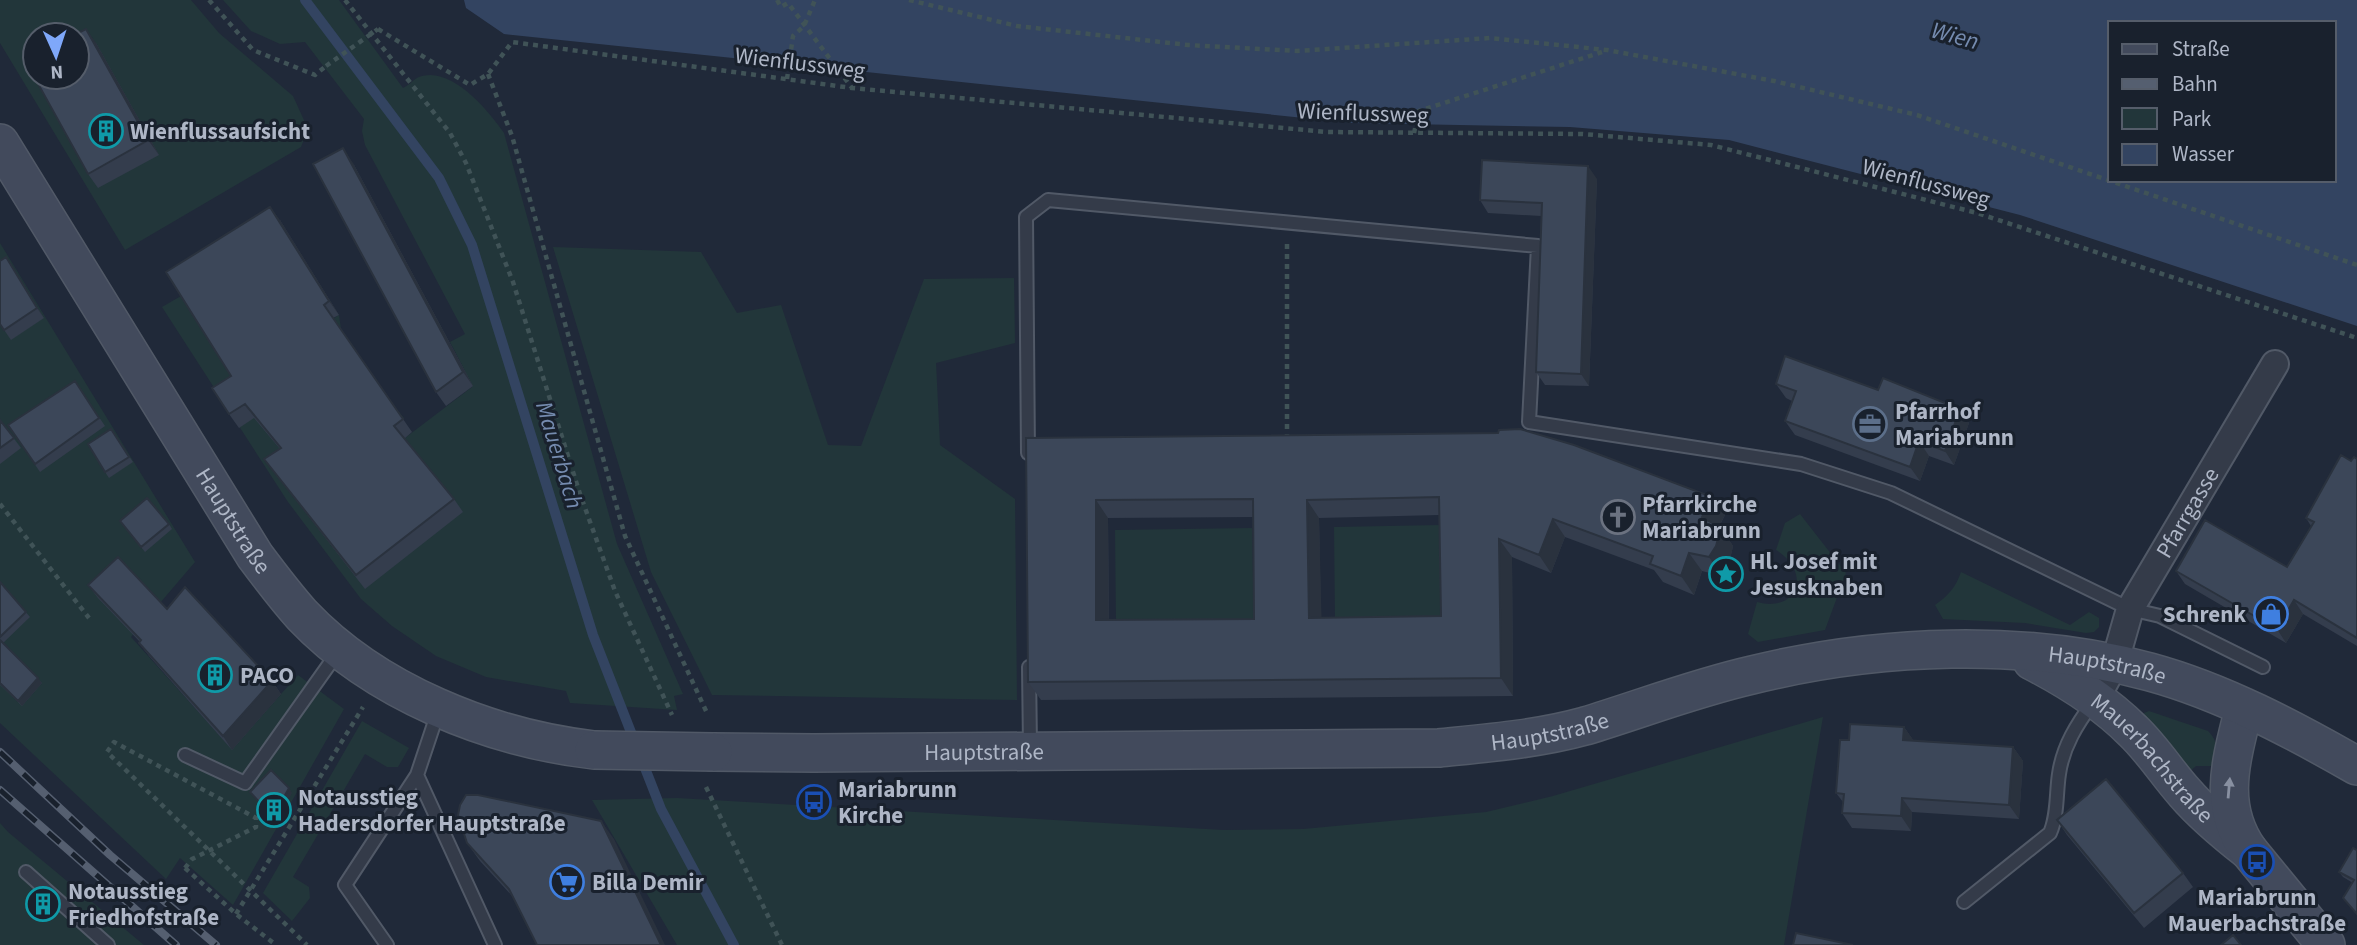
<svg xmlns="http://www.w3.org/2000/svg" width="2357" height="945" viewBox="0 0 2357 945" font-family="'Source Sans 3',sans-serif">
<rect width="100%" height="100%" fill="#202939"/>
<path fill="#22363a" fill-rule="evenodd" d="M 0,0 L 191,0 L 219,33 L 293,96 L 308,129 L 301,147 L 125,250 L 0,43 ZM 35,35 L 77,35 L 77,77 L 35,77 Z
M 223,0 L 339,0 L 403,88 C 408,86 412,81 417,78 C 449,63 488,110 504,133 L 617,544 L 683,694 L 674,696 L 677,710 L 570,703 L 566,691 L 486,677 L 436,656 L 392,626 L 361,599 L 288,502 L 162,307 L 181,296 L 235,380 L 339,315 L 341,329 L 251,390 L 299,472 L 394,406 L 404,418 L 366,448 L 376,460 L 472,387 L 462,374 L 465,371 L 450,342 L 465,334 L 365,145 L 362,131 L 364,119 L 305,42 L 280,44 L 251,31 Z
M 0,243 L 195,562 L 131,637 L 232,749 L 298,675 L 344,709 L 233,905 L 180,858 L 166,879 L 0,723 Z
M 553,247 L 701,252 L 737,313 L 781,305 L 828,445 L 861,446 L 924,279 L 1014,278 L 1015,343 L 936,363 L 940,445 L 1015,499 L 1017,700 L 712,695 L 651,572 Z
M 1800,514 L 1846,573 L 1825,630 L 1758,642 L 1748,634 L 1757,602 C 1797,613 1813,573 1776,550 L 1785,523 Z
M 1441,525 L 1443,621 L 1335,623 L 1334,527 Z
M 1252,528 L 1254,624 L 1116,626 L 1115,530 Z
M 1961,572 L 2070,625 L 2089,612 L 2099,618 L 2099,627 L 2094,632 L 2086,633 L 2025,623 L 1943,619 L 1935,605 C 1948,596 1956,587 1961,572 Z
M 2149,711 L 2208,731 C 2219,742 2217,751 2215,766 L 2196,766 L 2186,775 L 2143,723 L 2144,713 Z
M 1823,717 L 1784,945 L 677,945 L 592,800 L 677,798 L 1223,830 L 1303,829 L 1486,812 L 1553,796 Z
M 362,721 L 409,748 L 398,767 L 387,767 L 365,754 L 293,877 L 309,887 L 310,898 L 292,921 L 263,893 Z
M 0,823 L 8,832 L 144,945 L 0,945 Z"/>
<path fill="#334461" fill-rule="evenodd" d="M 464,0 L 2357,0 L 2357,326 L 2020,215 L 1729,140 L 1570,127 L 1352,123 L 504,34 L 466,8 ZM 2110,23 L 2334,23 L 2334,180 L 2110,180 Z"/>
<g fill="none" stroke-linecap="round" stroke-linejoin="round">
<path stroke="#334461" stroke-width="10" d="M 305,0 L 439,178 L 472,245 L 593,635 L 661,809 L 734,945"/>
<g stroke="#515967" stroke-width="16">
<path id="service" d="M 1028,453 L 1026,217 L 1048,200 L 1538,246 L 1529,422 L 1801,464 L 1891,493 L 2130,609 L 2160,616 L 2263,667
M 1029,667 L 1030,747
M 439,709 L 417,775 L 495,945
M 185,755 L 245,783 L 338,652
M 26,872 L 108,945
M 1964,902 L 2050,833 C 2058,815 2056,793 2059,774 C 2063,746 2077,724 2094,701
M 387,945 L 345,885 L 417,775"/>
</g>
<g stroke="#515967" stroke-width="30">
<g id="minor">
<path id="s1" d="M 2096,698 L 2114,665 L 2130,609 L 2275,364"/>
</g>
</g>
<g stroke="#515967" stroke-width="40">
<g id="secondary">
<path id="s2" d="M 0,143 L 255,556 C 270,576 285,596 302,615 C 375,692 490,738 594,750"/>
<path id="s3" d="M 2032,661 C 2069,680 2103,701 2133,731 C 2153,750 2167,773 2185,793 C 2204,815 2226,833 2249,851"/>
<path d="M 2244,708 C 2232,758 2216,805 2249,851 L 2326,945"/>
<path id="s4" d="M 713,752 L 814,753 L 1439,748 C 1488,743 1538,739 1585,726 C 1641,709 1695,688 1752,675 C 1878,644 2025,638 2150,672 C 2223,692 2292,729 2357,766"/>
</g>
</g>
<path stroke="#405357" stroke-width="4.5" stroke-dasharray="5 5" stroke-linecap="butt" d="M 209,0 L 253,50 L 315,75 L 326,66
M 345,0 L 450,133 L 466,163 L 513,282 L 580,494 L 615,591 L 672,715
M 909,0 L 1017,26 L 1188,45 L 1297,51 L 1490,38 L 1607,50 L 1774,81 L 1917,115 L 2357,265
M 378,29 L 470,85 L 488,74 L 512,42 L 852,88 L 1327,132 L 1583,134 L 1711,145 L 1977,213 L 2357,338
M 488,74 L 512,136 L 625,536 L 707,713
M 787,79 L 793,36 L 804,26 L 815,0
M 1414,133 L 1419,111 L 1602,52
M 1287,244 L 1287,438
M 0,504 L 89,618
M 706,787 L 782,945
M 185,868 L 236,914 L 276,945
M 236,914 L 363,707"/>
<use href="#service" stroke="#343b49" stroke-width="12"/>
<use href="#minor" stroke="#343b49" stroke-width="26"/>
<use href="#secondary" stroke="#424a5c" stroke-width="37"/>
<g stroke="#555f70" stroke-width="8">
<path id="rail" d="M 0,752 L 110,855 L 216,945
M 0,790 L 176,945"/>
</g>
<use href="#rail" stroke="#19212d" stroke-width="5" stroke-dasharray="16" stroke-linecap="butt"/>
<g stroke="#515967" stroke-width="40" stroke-linecap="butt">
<path id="secondary-bridge" d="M 594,750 L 713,752"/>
</g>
<path stroke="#405357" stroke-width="4.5" stroke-dasharray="5 5" stroke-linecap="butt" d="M 777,0 L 781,7 L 788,3 L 852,88
M 326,66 L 378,29
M 185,868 L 192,859 L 256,827 L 256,818 L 114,742 L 107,752 L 307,945"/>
<use href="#secondary-bridge" stroke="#424a5c" stroke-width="37"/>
</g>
<path fill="#343d4d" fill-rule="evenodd" d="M 96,43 L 159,155 L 98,188 L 88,174 Z
M 353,163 L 473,386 L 446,406 L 436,392 Z
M 1597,179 L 1589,386 L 1545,385 L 1536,372 L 1541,216 L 1488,213 L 1480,200 Z
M 280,220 L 339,315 L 333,318 L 412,432 L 404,439 L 454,499 L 463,512 L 365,589 L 264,459 L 280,449 L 254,418 L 239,428 L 229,414 L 231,376 Z
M 6,257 L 44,318 L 11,340 L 0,324 Z
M 75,381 L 105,426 L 40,472 L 8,425 Z
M 1776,384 L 1878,390 L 1960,409 L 1969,423 L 1954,465 L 1929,456 L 1920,481 L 1795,435 L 1785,421 L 1792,401 L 1786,398 Z
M 0,420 L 21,448 L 0,464 Z
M 111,429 L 133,462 L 109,478 L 105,472 Z
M 1026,438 L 1712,497 L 1725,515 L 1719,527 L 1721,528 L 1733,546 L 1729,564 L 1722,576 L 1702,571 L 1694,595 L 1663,582 L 1654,570 L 1565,537 L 1551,573 L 1512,557 L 1513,696 L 1041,700 L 1028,682 ZM 1439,515 L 1441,616 L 1321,618 L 1319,518 ZM 1253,517 L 1254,619 L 1109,620 L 1108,518 Z
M 2357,459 L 2357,646 L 2303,614 L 2286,643 L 2185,584 L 2176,571 L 2287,567 L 2311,526 L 2306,518 L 2351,461 Z
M 120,521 L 169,524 L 172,529 L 145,552 Z
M 0,582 L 30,617 L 3,643 L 42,683 L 22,706 L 0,685 Z
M 88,585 L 167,609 L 272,681 L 281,694 L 232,750 L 149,656 L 139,643 L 140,642 L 98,598 Z
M 1904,727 L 1913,740 L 2013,747 L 2023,761 L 2019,819 L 1912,812 L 1911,831 L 1852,828 L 1842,813 L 1843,802 L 1836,793 L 1849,740 Z
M 2057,820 L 2183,873 L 2193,887 L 2144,928 L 2067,835 Z
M 614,839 L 514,898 L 480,861 L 467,843 Z
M 2357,850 L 2357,915 L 2343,898 L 2353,883 L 2343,877 L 2339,872 Z"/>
<path fill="#2a323e" d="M 86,29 L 96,43 L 159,155 L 148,140 Z
M 343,148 L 353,163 L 473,386 L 463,372 Z
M 1588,166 L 1597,179 L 1589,386 L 1581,374 Z
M 270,207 L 280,220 L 339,315 L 329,301 Z
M 6,257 L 13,267 L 44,318 L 37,308 Z
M 1960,409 L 1969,423 L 1954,465 L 1945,451 Z
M 1919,441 L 1929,456 L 1920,481 L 1910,467 Z
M 1712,497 L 1725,515 L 1714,535 L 1702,517 Z
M 1096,500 L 1108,518 L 1109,638 L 1096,620 Z
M 1307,500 L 1319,518 L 1322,637 L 1309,618 Z
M 1553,519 L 1565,537 L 1551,573 L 1539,555 Z
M 1721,528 L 1733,546 L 1729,564 L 1722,576 L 1709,557 Z
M 1499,539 L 1512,557 L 1513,696 L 1501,678 Z
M 1689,553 L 1702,571 L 1694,595 L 1681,576 Z
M 2294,600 L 2303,614 L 2286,643 L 2277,629 Z
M 38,678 L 42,683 L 22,706 L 18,701 Z
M 272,681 L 281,694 L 232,750 L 223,736 Z
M 1904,727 L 1914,741 L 1903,740 Z
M 2013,747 L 2023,761 L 2019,819 L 2009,805 Z
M 289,788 L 292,793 L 277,822 L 273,817 Z
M 1902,798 L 1912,812 L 1911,831 L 1901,816 Z
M 601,821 L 614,839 L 665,945 L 661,945 Z"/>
<path fill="#3c4759" stroke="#2a323e" stroke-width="2" fill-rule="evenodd" d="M 86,29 L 148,140 L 88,174 L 26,62 L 35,57 L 35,77 L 77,77 L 77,35 L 74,35 Z
M 343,148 L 463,372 L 436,392 L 313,164 Z
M 1482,160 L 1588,166 L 1581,374 L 1536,372 L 1542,203 L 1480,200 Z
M 270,207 L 329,301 L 324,305 L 403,419 L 394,426 L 454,499 L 356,575 L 264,459 L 281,448 L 245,404 L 229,414 L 212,388 L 231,376 L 166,272 Z
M 6,257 L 37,308 L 4,330 L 0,324 L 0,261 Z
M 1785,356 L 1878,390 L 1883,378 L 1960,409 L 1945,451 L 1919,441 L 1910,467 L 1785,421 L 1796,391 L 1776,384 Z
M 75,381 L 99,418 L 35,464 L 8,425 Z
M 0,420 L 14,438 L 0,448 Z
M 111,429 L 129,457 L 105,472 L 88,444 Z
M 1520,429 L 1574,445 L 1712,497 L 1702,517 L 1721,528 L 1716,546 L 1709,557 L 1689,553 L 1681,576 L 1650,564 L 1653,556 L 1553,519 L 1539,555 L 1499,539 L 1501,678 L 1028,682 L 1026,438 L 1498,433 L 1499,430 ZM 1439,497 L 1441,616 L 1309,618 L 1307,500 ZM 1253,499 L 1254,619 L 1096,620 L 1096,500 Z
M 2341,455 L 2351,461 L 2354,457 L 2357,459 L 2357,638 L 2294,600 L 2277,629 L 2176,571 L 2205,520 L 2287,567 L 2314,522 L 2306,518 Z
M 147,498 L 169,524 L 141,547 L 120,521 Z
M 118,557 L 167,609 L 185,587 L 272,681 L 223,736 L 139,643 L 141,640 L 88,585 Z
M 0,582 L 26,612 L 0,637 Z
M 0,640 L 38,678 L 18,701 L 0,683 Z
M 1850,724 L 1904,727 L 1903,740 L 2013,747 L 2009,805 L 1902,798 L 1901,816 L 1842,813 L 1844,794 L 1836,793 L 1840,740 L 1849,740 Z
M 271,770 L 289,788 L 273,817 L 250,792 Z
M 2106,779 L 2183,873 L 2134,913 L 2057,820 Z
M 466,795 L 478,795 L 601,821 L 661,945 L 537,945 L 509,889 L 467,843 L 458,815 L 460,805 Z
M 2353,848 L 2357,850 L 2357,914 L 2343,898 L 2354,880 L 2339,872 Z
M 1796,933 L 1853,945 L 1793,945 Z
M 2233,935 L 2241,945 L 2221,945 Z"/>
<defs><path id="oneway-solid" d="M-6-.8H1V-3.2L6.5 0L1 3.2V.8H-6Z" transform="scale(1.75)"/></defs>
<use fill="#8890a1" href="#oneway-solid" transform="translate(2229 788) rotate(-85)"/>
<defs>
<g id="building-ring" transform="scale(1.75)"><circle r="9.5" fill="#19212d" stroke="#0f9aa8" stroke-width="1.5"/><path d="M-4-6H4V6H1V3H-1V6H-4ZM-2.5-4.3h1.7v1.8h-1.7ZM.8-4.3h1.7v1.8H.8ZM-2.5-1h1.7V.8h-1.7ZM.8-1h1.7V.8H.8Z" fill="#0f9aa8"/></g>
<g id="office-ring" transform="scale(1.75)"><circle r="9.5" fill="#19212d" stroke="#5c6f8a" stroke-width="1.5"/><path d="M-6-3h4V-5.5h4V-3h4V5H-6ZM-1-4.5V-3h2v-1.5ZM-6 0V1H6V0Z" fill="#5c6f8a"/></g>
<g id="church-ring" transform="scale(1.75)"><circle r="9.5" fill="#19212d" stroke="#6b7280" stroke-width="1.5"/><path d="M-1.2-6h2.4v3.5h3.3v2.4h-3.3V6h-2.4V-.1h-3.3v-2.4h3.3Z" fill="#6b7280"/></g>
<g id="sight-ring" transform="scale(1.75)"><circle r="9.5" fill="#19212d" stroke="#0f9aa8" stroke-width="1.5"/><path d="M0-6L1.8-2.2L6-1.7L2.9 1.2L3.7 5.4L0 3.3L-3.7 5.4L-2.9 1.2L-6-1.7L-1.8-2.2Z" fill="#0f9aa8"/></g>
<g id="shop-ring" transform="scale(1.75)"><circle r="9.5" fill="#19212d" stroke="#3f7fe0" stroke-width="1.5"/><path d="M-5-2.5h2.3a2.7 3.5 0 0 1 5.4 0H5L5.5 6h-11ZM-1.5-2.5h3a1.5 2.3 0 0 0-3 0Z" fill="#3f7fe0"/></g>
<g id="bus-ring" transform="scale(1.75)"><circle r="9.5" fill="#19212d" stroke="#1a4fb4" stroke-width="1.5"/><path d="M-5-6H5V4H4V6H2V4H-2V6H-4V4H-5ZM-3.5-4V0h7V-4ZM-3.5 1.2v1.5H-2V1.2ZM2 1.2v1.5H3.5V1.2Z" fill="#1a4fb4"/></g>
<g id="supermarket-ring" transform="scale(1.75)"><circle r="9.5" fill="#19212d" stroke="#3f7fe0" stroke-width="1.5"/><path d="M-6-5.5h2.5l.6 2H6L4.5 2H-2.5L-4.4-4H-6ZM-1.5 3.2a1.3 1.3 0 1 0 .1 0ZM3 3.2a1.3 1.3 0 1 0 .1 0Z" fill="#3f7fe0"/></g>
</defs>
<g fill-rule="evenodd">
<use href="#building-ring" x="106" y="131"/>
<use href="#office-ring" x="1870" y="424"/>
<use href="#church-ring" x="1618" y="517"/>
<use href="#sight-ring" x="1726" y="574"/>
<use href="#shop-ring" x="2271" y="614"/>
<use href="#building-ring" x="215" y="675"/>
<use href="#bus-ring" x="814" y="802"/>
<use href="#building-ring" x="274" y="810"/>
<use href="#bus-ring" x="2257" y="862"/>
<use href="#supermarket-ring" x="567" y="882"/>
<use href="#building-ring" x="43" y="904"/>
</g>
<g text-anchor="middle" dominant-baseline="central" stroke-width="6" stroke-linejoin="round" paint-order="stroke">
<g font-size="23" fill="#aeb6c6" stroke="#19212d">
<text transform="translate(800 63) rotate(7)">Wienflussweg</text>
<text transform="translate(1363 113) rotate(2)">Wienflussweg</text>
<text transform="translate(1926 183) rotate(15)">Wienflussweg</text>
<text stroke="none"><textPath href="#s1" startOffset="208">Pfarrgasse</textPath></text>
<text stroke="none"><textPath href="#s2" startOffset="444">Hauptstraße</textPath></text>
<text stroke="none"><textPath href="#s4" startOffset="1407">Hauptstraße</textPath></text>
<text stroke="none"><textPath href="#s4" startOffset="838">Hauptstraße</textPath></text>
<text stroke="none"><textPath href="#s4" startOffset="271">Hauptstraße</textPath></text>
<text stroke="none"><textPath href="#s3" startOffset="156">Mauerbachstraße</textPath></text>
</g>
<g font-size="23" font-weight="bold" fill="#aeb6c6" stroke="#19212d" text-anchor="start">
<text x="130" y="131">Wienflussaufsicht</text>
<text x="1895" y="411">Pfarrhof<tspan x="1895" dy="26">Mariabrunn</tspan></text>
<text x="1642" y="504">Pfarrkirche<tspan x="1642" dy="26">Mariabrunn</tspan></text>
<text x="1750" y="561">Hl. Josef mit<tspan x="1750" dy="26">Jesusknaben</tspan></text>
<text x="2246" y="614" text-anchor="end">Schrenk</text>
<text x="240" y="675">PACO</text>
<text x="838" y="789">Mariabrunn<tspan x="838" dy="26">Kirche</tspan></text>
<text x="298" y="797">Notausstieg<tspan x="298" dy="26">Hadersdorfer Hauptstraße</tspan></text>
<text x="592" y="882">Billa Demir</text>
<text x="68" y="891">Notausstieg<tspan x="68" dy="26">Friedhofstraße</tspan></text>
<text x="2257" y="897" text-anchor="middle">Mariabrunn<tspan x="2257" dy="26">Mauerbachstraße</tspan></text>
</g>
<g font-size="24" font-style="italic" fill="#758baf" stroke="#19212d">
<text transform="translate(1955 36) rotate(15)">Wien</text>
<text transform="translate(559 455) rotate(73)">Mauerbach</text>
</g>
</g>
<rect x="2108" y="21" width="228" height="161" fill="#19212d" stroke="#555d6a" stroke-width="2"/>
<rect x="2122" y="44" width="35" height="10" fill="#424a5c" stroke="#555d6a" stroke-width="2"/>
<text x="2172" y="56" font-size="21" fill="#aeb6c6">Straße</text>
<rect x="2122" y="79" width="35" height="10" fill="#555f70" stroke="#555d6a" stroke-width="2"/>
<text x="2172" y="91" font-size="21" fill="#aeb6c6">Bahn</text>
<rect x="2122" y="108" width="35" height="21" fill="#22363a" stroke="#555d6a" stroke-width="2"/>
<text x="2172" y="126" font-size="21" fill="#aeb6c6">Park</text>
<rect x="2122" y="144" width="35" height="21" fill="#334461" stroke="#555d6a" stroke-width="2"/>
<text x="2172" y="161" font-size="21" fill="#aeb6c6">Wasser</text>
<g transform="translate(56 56) rotate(177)"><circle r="33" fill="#19212d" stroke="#555d6a" stroke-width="2"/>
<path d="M0-5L12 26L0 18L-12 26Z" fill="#7fa8fa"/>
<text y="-10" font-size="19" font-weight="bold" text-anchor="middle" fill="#aeb6c6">N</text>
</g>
</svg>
